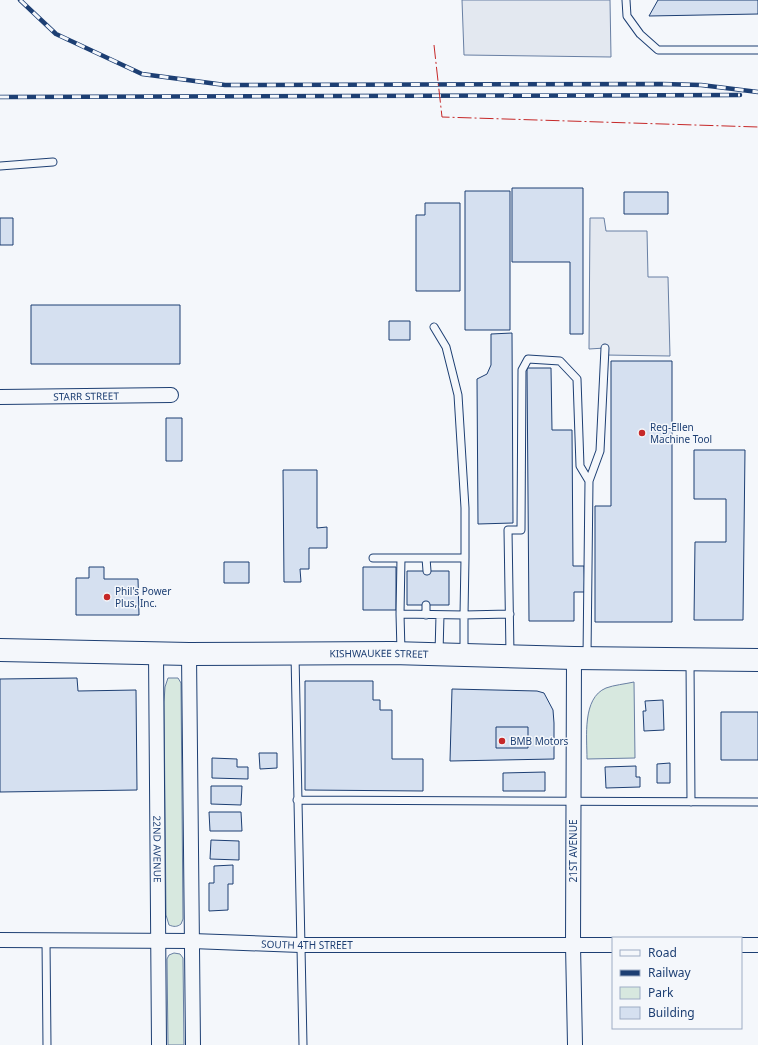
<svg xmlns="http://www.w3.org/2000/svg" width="758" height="1045" viewBox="0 0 758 1045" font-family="'Noto Sans',sans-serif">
<rect width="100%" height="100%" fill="#f4f7fb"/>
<path fill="#d7e8df" stroke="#687fa3" d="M 168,678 L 178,678 L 181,683 L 183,919 L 181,924 C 177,927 174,927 169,925 L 166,915 L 164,702 L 165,687 Z
M 634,682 L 635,758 L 587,759 C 587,737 582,698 606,688 C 614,685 625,684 634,682 Z
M 174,953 L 180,954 L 183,958 L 184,1045 L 168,1045 L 167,959 L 169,955 Z"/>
<path fill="#e3e8f0" stroke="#687fa3" d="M 462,0 L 610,0 L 611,57 L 464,55 Z
M 590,218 L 604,218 L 606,231 L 647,231 L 648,277 L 668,277 L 670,356 L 605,355 L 605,348 L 589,349 Z"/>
<path fill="#d5e0f0" stroke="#1d3f73" d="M 658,0 L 758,0 L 758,14 L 649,16 Z
M 512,188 L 583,188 L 583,334 L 570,334 L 570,262 L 512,262 Z
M 465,191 L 510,191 L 510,330 L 465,330 Z
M 624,192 L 668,192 L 668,214 L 624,214 Z
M 425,203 L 460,203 L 460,291 L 416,291 L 416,215 L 425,215 Z
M 0,218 L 13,218 L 13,245 L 0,245 Z
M 31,305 L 180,305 L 180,364 L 31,364 Z
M 389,321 L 410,321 L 410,340 L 389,340 Z
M 512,333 L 513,523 L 478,524 L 477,379 L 487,374 L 491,365 L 491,334 Z
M 611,361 L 672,361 L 672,622 L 595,622 L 595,506 L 611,506 Z
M 527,368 L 551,368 L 552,430 L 572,430 L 573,566 L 584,566 L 585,592 L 574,592 L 574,621 L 529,621 Z
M 166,418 L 182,418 L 182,461 L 166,461 Z
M 694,450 L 745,450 L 743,620 L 694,620 L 695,542 L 726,542 L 726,499 L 694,499 Z
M 283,470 L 317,470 L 317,528 L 327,527 L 327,548 L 309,548 L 309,569 L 300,569 L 301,582 L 284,582 Z
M 224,562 L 249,562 L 249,583 L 224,583 Z
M 89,567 L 104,567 L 104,579 L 138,579 L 139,615 L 76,615 L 76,578 L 89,578 Z
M 363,567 L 396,567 L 396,610 L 363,610 Z
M 407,571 L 449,571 L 449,605 L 407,605 Z
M 77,678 L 78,691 L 136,690 L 137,790 L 0,792 L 0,679 Z
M 305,681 L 373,681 L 373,700 L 380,700 L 380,710 L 392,710 L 392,759 L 423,759 L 423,791 L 305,790 Z
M 452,689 L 537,691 L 544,693 L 553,710 L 554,723 L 554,759 L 450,761 Z
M 663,700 L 664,730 L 644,731 L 643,711 L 646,711 L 645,701 Z
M 721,712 L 758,712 L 758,760 L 721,760 Z
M 496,727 L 528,727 L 528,748 L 496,748 Z
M 259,753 L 277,753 L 277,768 L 260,769 Z
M 212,758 L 237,759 L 237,767 L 248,767 L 248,779 L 212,778 Z
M 670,763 L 670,783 L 657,783 L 657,764 Z
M 636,766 L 636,777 L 640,777 L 640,787 L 606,788 L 605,767 Z
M 545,772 L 545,791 L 503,791 L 503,773 Z
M 211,786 L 242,786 L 241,805 L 211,804 Z
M 209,812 L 241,812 L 242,831 L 210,831 Z
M 211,840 L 239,841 L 239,860 L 210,859 Z
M 233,865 L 233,884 L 228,884 L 228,910 L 209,911 L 209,883 L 214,883 L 214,866 Z"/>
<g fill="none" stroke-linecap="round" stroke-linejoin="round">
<g stroke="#1d3f73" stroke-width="9">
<path id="lane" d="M 626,0 L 627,16 L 640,34 L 658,50 L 758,50
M 0,166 L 53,162
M 434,327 L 446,347 L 458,395 L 465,508 L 465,558
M 373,558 L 401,558
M 426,558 L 427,571
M 426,605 L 426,615
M 400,614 L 464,615 L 465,558 L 401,558 L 400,614 L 401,651
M 464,652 L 464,615 L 510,614
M 439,653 L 440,615
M 510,654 L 508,530 L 521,530 L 522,370 L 528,359 L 560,361 L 577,379 L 580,466 L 589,481
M 295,655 L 303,1045
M 587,656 L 589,481 L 600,451 L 605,348
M 690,662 L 691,802
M 297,800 L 758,802
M 46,941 L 47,1045"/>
</g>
<g stroke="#1d3f73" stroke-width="16">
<g id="street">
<path id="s1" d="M 0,397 L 171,395"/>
<path id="s2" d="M 156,653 L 159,1045"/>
<path d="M 189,654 L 193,1045"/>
<path d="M 574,658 L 573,945 L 575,1045"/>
<path id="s3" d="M 0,940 L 192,941 L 300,945 L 613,945"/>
<path d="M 741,945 L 758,945"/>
</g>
</g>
<g stroke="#1d3f73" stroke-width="24">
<g id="primary">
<path id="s4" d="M 0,650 L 189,654 L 392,653 L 574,658 L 758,660"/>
</g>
</g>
<use href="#lane" stroke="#f4f7fb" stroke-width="7"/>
<use href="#street" stroke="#f4f7fb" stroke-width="14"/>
<use href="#primary" stroke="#f4f7fb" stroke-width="22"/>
<g stroke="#1d3f73" stroke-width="4.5">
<path id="rail" d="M 20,0 L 56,34 L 142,74 L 225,85 L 662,84 L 701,85 L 758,92
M 0,97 L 740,95"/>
</g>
<use href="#rail" stroke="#f4f7fb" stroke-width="3" stroke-dasharray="9" stroke-linecap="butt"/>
<path stroke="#c62828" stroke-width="1" stroke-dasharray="14 3 2 3" stroke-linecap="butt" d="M 434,45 L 442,117 L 758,127"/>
</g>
<g fill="#c62828" stroke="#f4f7fb" stroke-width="1.5">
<circle cx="642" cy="433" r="4"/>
<circle cx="107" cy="597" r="4"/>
<circle cx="502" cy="741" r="4"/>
</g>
<g text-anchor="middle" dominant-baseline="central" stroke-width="3" stroke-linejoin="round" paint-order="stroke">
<g font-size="10" fill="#1d3f73" stroke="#f4f7fb">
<text stroke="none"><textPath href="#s1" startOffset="86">STARR STREET</textPath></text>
<text stroke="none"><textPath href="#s4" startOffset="379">KISHWAUKEE STREET</textPath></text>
<text stroke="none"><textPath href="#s2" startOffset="196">22ND AVENUE</textPath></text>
<text transform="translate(573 851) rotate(-90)">21ST AVENUE</text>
<text stroke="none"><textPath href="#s3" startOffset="307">SOUTH 4TH STREET</textPath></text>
</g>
<g font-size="10" fill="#1d3f73" stroke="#f4f7fb" text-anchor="start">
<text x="650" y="427">Reg-Ellen<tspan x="650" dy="12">Machine Tool</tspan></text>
<text x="115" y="591">Phil's Power<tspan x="115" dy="12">Plus, Inc.</tspan></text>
<text x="510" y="741">BMB Motors</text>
</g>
</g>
<rect x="612" y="937" width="130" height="92" fill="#f4f7fb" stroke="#9eadc5"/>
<rect x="620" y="950" width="20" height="6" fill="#f4f7fb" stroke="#9eadc5"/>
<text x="648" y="957" font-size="12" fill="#1d3f73">Road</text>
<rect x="620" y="970" width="20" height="6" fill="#1d3f73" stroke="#9eadc5"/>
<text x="648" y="977" font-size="12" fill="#1d3f73">Railway</text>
<rect x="620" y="987" width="20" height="12" fill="#d7e8df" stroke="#9eadc5"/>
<text x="648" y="997" font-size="12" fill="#1d3f73">Park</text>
<rect x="620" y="1007" width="20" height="12" fill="#d5e0f0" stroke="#9eadc5"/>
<text x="648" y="1017" font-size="12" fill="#1d3f73">Building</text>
</svg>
